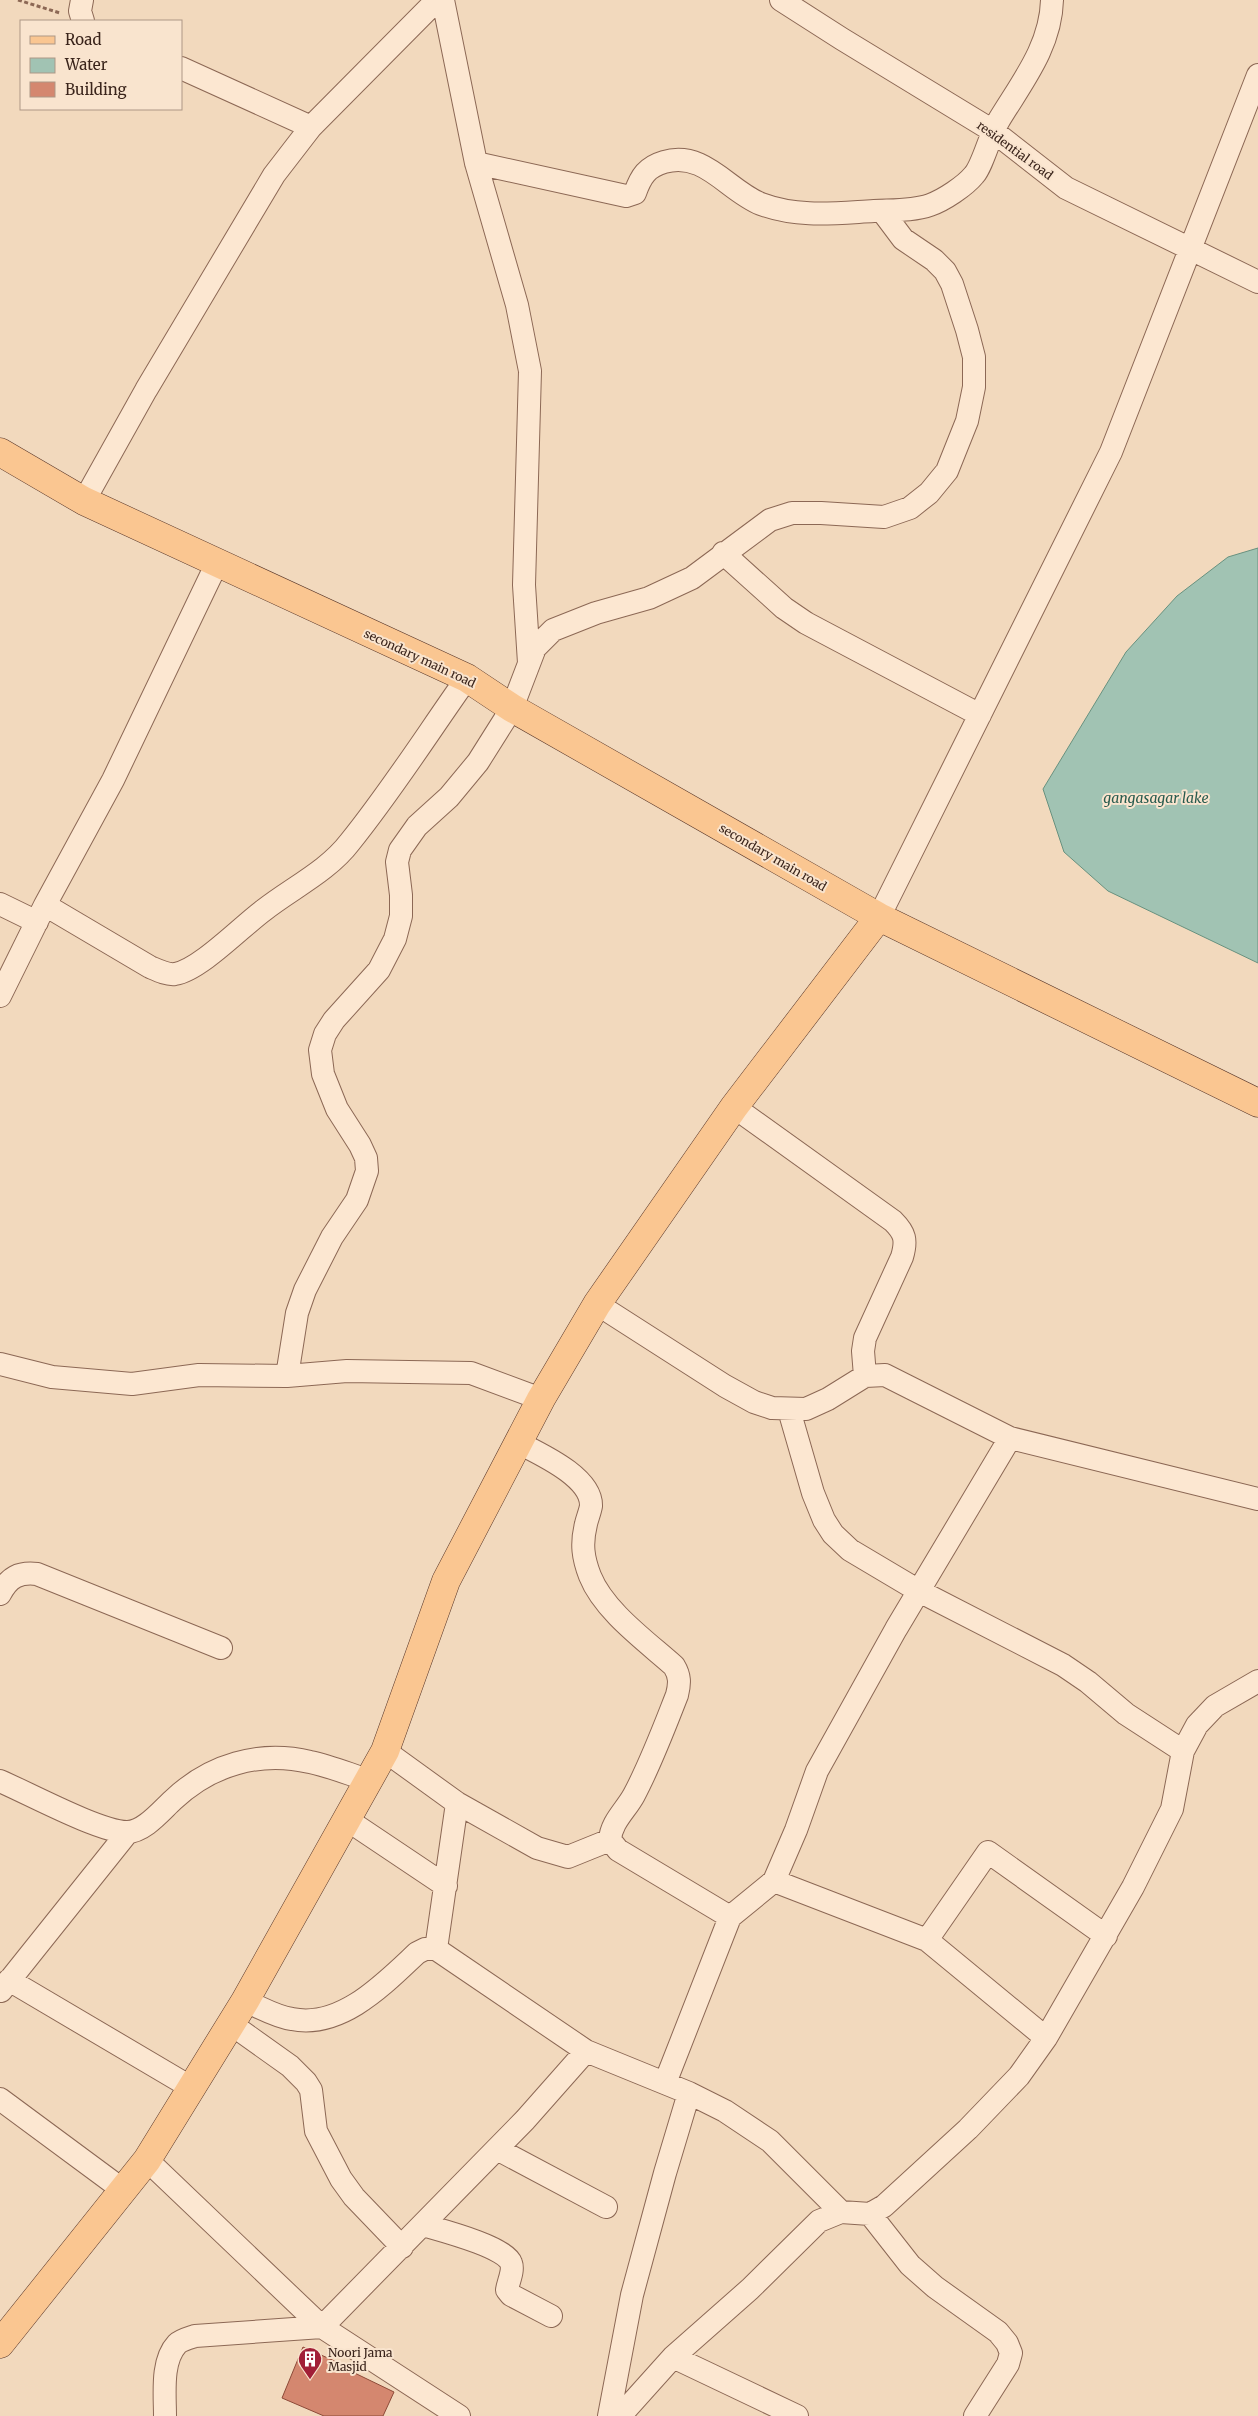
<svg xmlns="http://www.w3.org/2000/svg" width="1258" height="2416" viewBox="0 0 1258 2416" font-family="Merriweather,serif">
<rect width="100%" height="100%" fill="#f2d9bd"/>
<path fill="#a1c3b3" stroke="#68917f" d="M 1258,548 L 1258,963 L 1108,891 L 1064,852 L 1043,789 L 1126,652 L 1177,596 L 1228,557 Z"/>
<path fill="#d4876f" stroke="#8d4a38" d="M 303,2347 L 339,2363 L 338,2365 L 394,2392 L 383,2416 L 324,2416 L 282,2398 Z"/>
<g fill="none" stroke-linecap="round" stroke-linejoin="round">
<g stroke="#8c6855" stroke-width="24">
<path id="minor" d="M 82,0 L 80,11 L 83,21
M 443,0 L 476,163 L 517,305 L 530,371 L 524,585 L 529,663
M 781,0 L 842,39 L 993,131 L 1066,188 L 1258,282
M 181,68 L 311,127
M 476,163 L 626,196 L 635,193 C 641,176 647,167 664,162 C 704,150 728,191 761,204 C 798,218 836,213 874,211 C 893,210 913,211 930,205 C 944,200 965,186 974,175 C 983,165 990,134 999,120 C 1022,82 1051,46 1052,0
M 84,501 L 146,390 L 274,175 L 311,127 L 437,0
M 723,553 L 784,608 L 806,623 L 980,715
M 0,904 L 37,922
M 45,905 L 150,967 C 157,970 167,975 175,974 C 200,970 242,926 264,910 C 292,888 328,871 350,842 C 392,790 428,733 467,678
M 879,917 L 1111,452 L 1258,75
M 0,996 L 45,905 L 113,780 L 217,563
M 734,1107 L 893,1221 C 905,1233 907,1240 902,1257 L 865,1338 L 863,1351 L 865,1376
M 597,1304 L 725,1386 L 754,1402 L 772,1408 L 806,1409 L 828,1399 L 865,1376 L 885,1375 L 1010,1438 L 1258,1499
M 0,1364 L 52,1377 L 132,1384 L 199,1375 L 287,1376 L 347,1371 L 471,1373 L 541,1399
M 287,1376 L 297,1313 L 305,1290 L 332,1237 L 357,1200 L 367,1171 L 366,1158 L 360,1145 L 337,1109 L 323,1074 L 320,1050 L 325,1034 L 334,1020 L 379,970 L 395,939 L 401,916 L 401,895 L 397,862 L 400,850 L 417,826 L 449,797 L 478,762 L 512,708 L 535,648 L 553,630 L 596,613 L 649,598 L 692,578 L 770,520 L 792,513 L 821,513 L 884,517 L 910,508 L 929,493 L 947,471 L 967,421 L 974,387 L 974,357 L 967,330 L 952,284 L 945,271 L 934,260 L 903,239 L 882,211
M 789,1410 L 813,1493 L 824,1520 L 833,1534 L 850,1550 L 919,1591 L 1063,1665 L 1088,1682 L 1126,1714 L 1183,1751
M 519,1443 C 540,1454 592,1477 591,1506 C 590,1512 587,1519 586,1524 C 581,1544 583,1558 590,1576 C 604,1611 646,1641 674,1666 C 680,1676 680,1683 677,1695 C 664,1728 651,1763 634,1795 C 626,1810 611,1822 610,1840 L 618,1850 L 730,1917
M 0,1594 C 9,1577 19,1572 37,1574 L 221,1648
M 385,1751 L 457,1803 L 537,1848 L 568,1857 L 610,1840
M 0,1781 C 28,1793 100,1832 127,1832 C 144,1832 161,1811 173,1800 C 210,1765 259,1750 310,1762 C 329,1766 349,1774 368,1780
M 346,1819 L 446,1886
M 774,1881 L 796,1830 L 817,1771 L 896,1629 L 1010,1438
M 927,1940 L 988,1852 L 1106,1936
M 436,1949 L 457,1803
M 9,1980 L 192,2088
M 1,1991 L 128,1832
M 245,2001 C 260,2007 276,2017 292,2019 C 341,2029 384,1984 417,1953 L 425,1949 L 436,1949 L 586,2051 L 689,2093 L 725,2111 L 770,2141 L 841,2212
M 231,2024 L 290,2066 L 306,2082 L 311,2090 L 316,2131 L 341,2179 L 354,2197 L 402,2247
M 665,2083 L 730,1917 L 774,1881 L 927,1940 L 1046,2038
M 0,2099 L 123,2190
M 497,2149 L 606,2207
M 147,2160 L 322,2327 L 459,2416
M 870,2214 L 910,2265 L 935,2287 L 998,2332 L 1007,2343 L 1011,2353 L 1008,2364 L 975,2416
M 423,2225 C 440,2230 506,2247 511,2263 C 514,2271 508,2282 507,2290 L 511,2295 L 551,2316
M 673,2357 L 797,2416
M 165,2416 C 165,2394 161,2361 177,2344 C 181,2340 189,2338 195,2336 L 322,2327 L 525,2120 L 586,2051
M 609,2416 L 632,2295 L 665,2173 L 689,2093
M 620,2416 L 673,2357 L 750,2289 L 819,2221 L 841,2212 L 870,2214 L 884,2206 L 968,2129 L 1019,2076 L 1046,2038 L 1133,1887 L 1172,1809 L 1183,1751 L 1197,1725 L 1215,1706 L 1258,1681"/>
</g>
<g stroke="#59372a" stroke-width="29">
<path id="major" d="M 0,452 L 84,501 L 467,678 L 512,708 L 879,917 L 1258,1103
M 0,2344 L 147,2160 L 245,2001 L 385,1751 L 446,1581 L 541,1399 L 597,1304 L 734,1107 L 879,917"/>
</g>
<path stroke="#8c6855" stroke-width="3" stroke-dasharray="4 2.5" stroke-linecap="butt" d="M 18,0 L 60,13"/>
<use href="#minor" stroke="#fce7d1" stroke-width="22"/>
<use href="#major" stroke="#fac691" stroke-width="28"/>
</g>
<defs>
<g id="building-pin" transform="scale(1.25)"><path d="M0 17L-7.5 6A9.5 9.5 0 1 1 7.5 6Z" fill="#a11f37" stroke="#f9e4ce"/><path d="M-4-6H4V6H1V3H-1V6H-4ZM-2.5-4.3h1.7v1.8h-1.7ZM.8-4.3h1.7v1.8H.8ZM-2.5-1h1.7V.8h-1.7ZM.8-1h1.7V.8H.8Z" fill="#fff"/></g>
</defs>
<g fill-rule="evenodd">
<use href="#building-pin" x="310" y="2359"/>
</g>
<g text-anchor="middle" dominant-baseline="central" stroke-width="4" stroke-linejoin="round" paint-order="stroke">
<g font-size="12" fill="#3a241b" stroke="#f9e4ce">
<text transform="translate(1015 150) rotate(36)">residential road</text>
<text transform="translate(420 658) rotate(25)">secondary main road</text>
<text transform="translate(773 857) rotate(30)">secondary main road</text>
</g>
<g font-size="12" fill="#3a241b" stroke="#f9e4ce" text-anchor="start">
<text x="328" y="2352">Noori Jama<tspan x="328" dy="14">Masjid</tspan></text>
</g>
<g font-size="14" font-style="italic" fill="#285b4e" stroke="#f9e4ce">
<text x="1156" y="798">gangasagar lake</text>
</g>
</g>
<rect x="20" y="20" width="162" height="90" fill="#f9e4ce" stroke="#ad9786"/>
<rect x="30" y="36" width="25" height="8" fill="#fac691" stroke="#ad9786"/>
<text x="65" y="45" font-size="15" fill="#3a241b">Road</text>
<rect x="30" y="58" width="25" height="15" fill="#a1c3b3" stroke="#ad9786"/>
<text x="65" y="70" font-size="15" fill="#3a241b">Water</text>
<rect x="30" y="82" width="25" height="15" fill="#d4876f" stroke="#ad9786"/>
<text x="65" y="95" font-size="15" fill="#3a241b">Building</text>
</svg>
